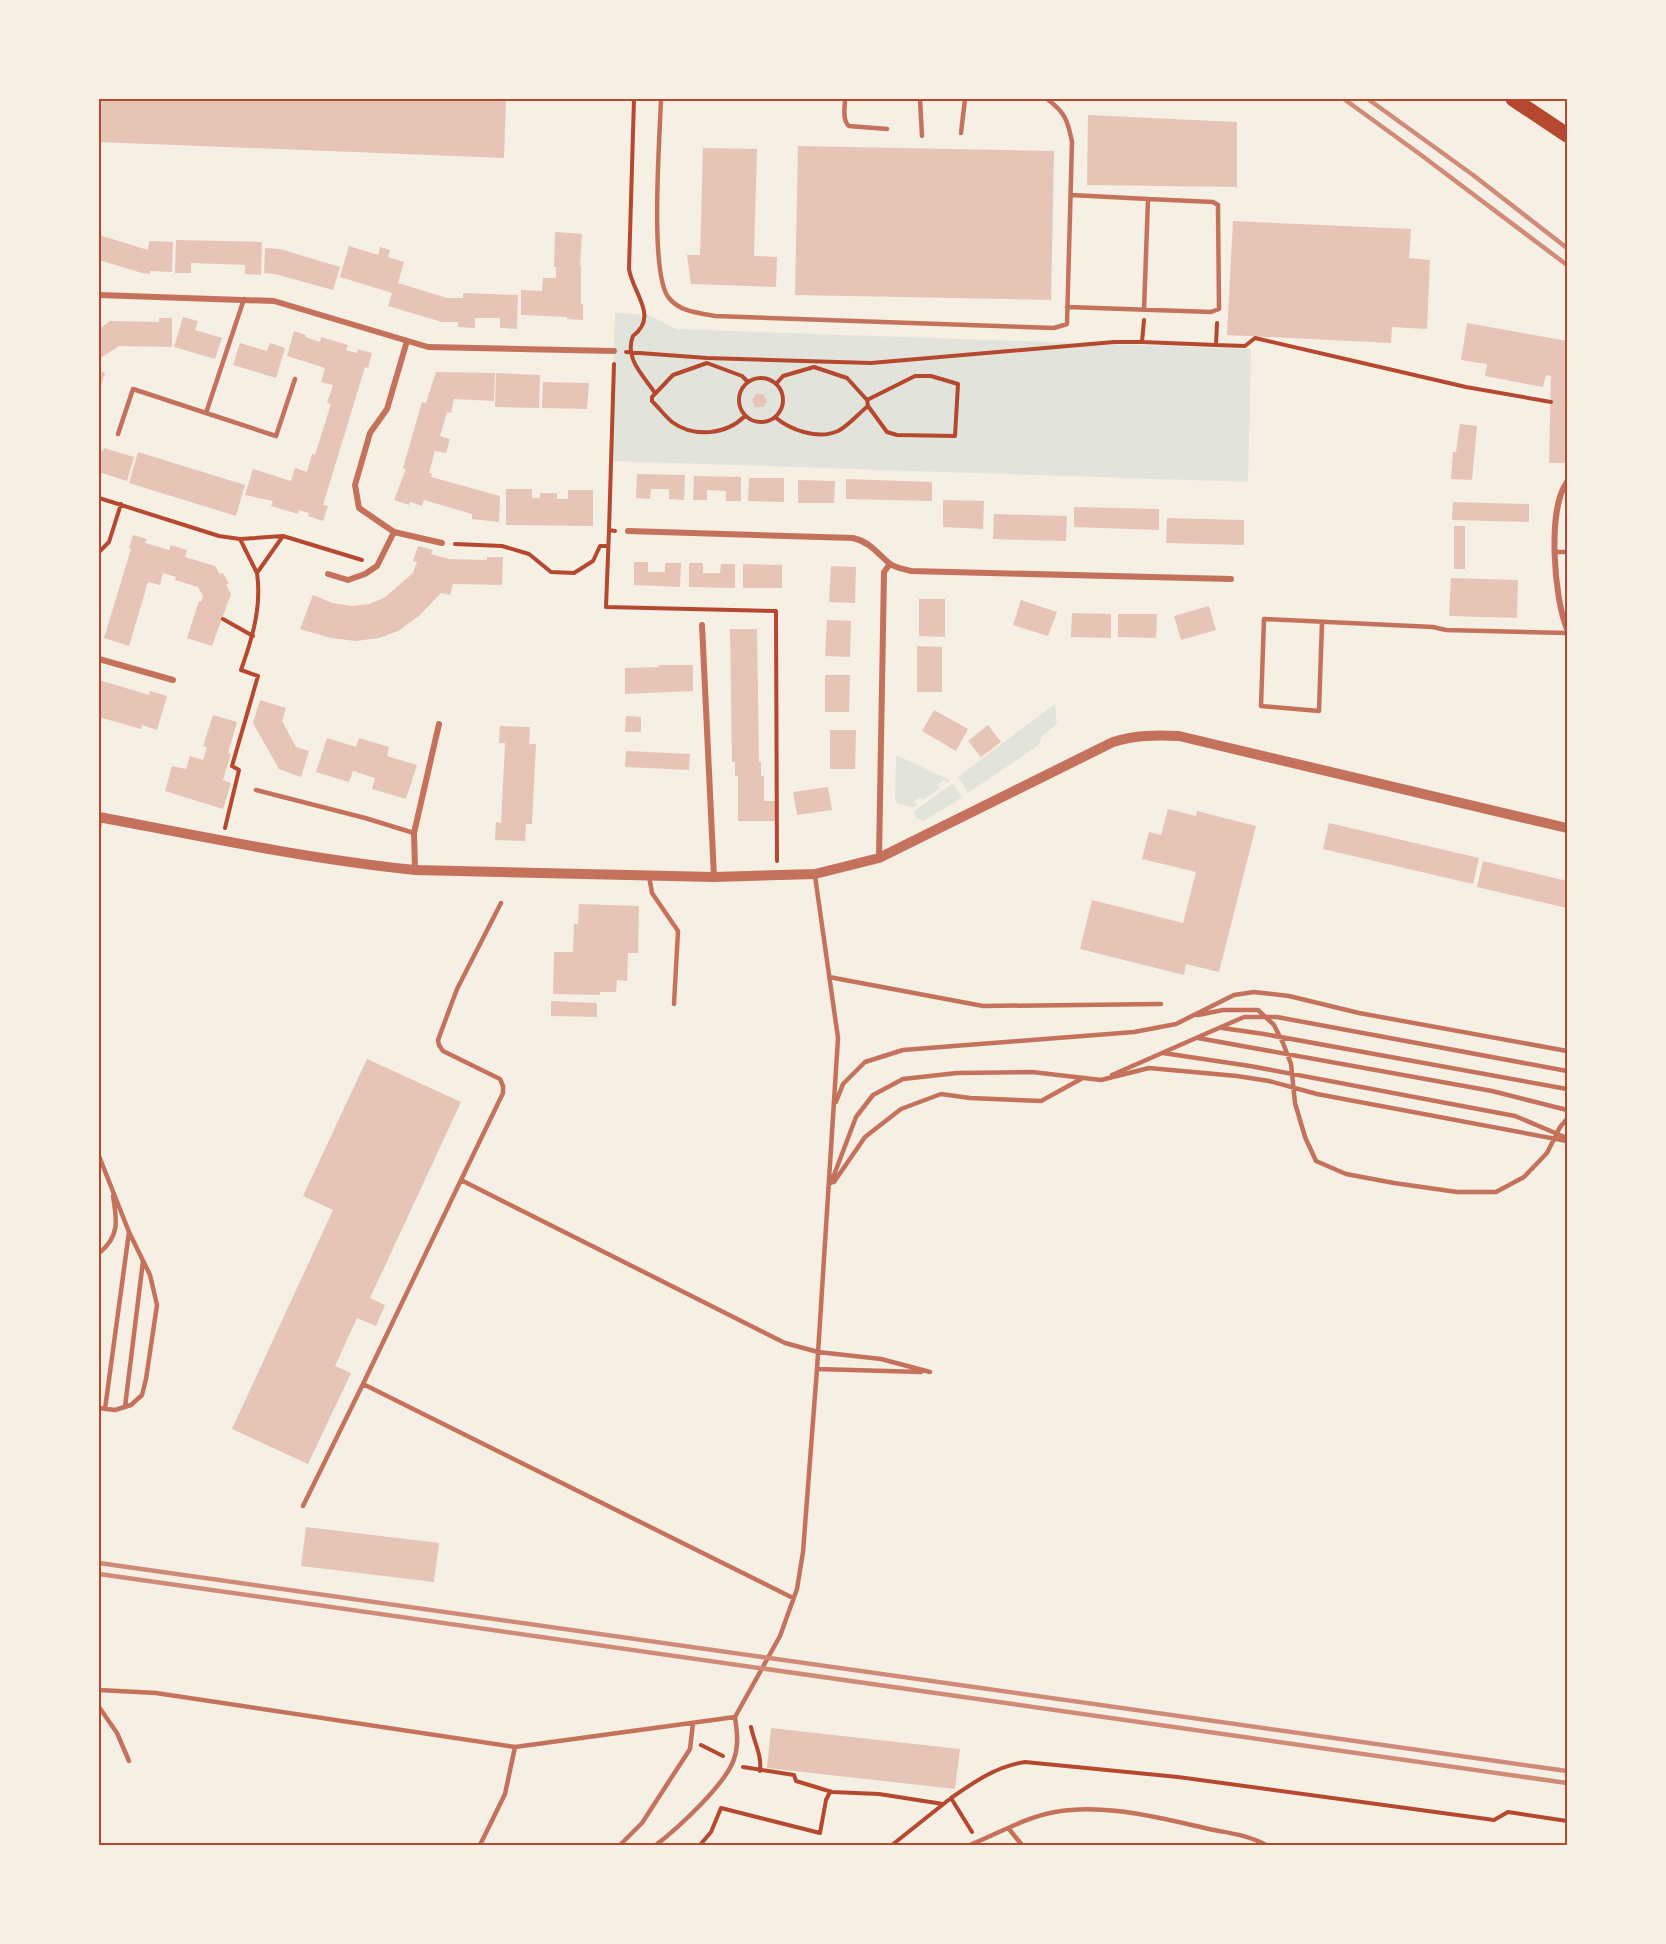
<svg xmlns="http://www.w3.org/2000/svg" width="1666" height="1944" viewBox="0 0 1666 1944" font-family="Figtree,sans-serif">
<rect width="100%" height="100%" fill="#f6efe4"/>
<path fill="#e2e4dc" d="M 615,313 L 649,315 L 676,329 L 1251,349 L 1248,482 L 611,461 Z
M 1055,704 L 1057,724 L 1042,736 L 1039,745 L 968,793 L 958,777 Z
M 896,755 L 950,780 L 947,783 L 944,780 L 938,784 L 940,788 L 923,800 L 920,797 L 914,801 L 917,805 L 913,807 L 898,804 L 895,799 Z
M 953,783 L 962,798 L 923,821 L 916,818 L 914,812 L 917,809 Z"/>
<path fill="#e6c5b7" d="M 99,99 L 506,99 L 504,158 L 99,142 Z
M 1088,115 L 1237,122 L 1237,187 L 1087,185 Z
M 798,146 L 1054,151 L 1051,300 L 795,295 Z
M 703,148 L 757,149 L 754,256 L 777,257 L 776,287 L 691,284 L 687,255 L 700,255 Z
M 1233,221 L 1411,229 L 1409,258 L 1430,260 L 1427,329 L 1392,327 L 1391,343 L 1227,335 Z
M 555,232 L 582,234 L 580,265 L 581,265 L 581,304 L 583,304 L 583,320 L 567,319 L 567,317 L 521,315 L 521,290 L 542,291 L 543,278 L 556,278 L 556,267 L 554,267 Z
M 99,235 L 148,250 L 149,241 L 173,242 L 172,272 L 150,271 L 150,274 L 142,273 L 99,260 Z
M 176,240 L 262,242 L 261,275 L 245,274 L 245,265 L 191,263 L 191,273 L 175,273 Z
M 349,246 L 378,255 L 380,247 L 390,250 L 388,257 L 404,262 L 398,283 L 447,298 L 463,298 L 463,293 L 518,295 L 517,329 L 500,328 L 500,318 L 475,318 L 475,328 L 458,327 L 458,322 L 442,322 L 388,306 L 392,293 L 340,277 Z
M 265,248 L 280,249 L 340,267 L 333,290 L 275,274 L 264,273 Z
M 183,317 L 198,321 L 195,330 L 222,338 L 215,359 L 174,347 Z
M 159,318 L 172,318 L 172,347 L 119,346 L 99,359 L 99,329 L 110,321 L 159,322 Z
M 1467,323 L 1567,341 L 1567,463 L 1549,463 L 1551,376 L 1546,375 L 1543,387 L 1485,376 L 1487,364 L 1461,360 Z
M 294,331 L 306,335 L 305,337 L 320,342 L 321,337 L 348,345 L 346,350 L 357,353 L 358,349 L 372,353 L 368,368 L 365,367 L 323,505 L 328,506 L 323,521 L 308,516 L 309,513 L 299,510 L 298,514 L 271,506 L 273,501 L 245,495 L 253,469 L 291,481 L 295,468 L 307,472 L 312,454 L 315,455 L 331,404 L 327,403 L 333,385 L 321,382 L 325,368 L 287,356 Z
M 240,343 L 267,351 L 270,343 L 285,348 L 276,378 L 233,365 Z
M 99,371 L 105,373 L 100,389 L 99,389 Z
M 436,372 L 495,373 L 494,401 L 454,399 L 451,413 L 447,412 L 440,436 L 450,439 L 446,453 L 435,451 L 429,473 L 432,474 L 431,477 L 500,496 L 499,522 L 472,519 L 472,514 L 424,500 L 422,506 L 410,502 L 409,505 L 394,500 L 406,469 L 403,468 L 422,402 L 426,403 Z
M 496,373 L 540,375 L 539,408 L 495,407 Z
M 543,382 L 589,383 L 587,409 L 542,408 Z
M 756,394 L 763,394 L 767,401 L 763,407 L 755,407 L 752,400 Z
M 1460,424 L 1477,426 L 1472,480 L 1451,479 L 1453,452 L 1456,452 Z
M 104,448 L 134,457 L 127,481 L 99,472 L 99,450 L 103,451 Z
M 138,452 L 245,485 L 236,516 L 129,483 Z
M 637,474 L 685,475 L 684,500 L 669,499 L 669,489 L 651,489 L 650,499 L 636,498 Z
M 694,476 L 741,477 L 741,501 L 726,501 L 726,491 L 707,490 L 707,500 L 693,500 Z
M 749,478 L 784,478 L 784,502 L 748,501 Z
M 846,479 L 932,482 L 932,501 L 846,499 Z
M 798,480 L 835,481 L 834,503 L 798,503 Z
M 506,489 L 532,489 L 532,498 L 540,498 L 540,493 L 557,493 L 557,499 L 568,499 L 568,490 L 593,490 L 593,526 L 506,525 Z
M 943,500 L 984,501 L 983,529 L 943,527 Z
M 1453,502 L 1529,504 L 1529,522 L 1452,520 Z
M 1074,507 L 1159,509 L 1159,530 L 1074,527 Z
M 994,514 L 1067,516 L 1066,541 L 993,539 Z
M 1167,518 L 1244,520 L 1244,545 L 1166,543 Z
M 1454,526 L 1465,526 L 1465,569 L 1454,569 Z
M 133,535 L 147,539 L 145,543 L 169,550 L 171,545 L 187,550 L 185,557 L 215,566 L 220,574 L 223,573 L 229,583 L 226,585 L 231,594 L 212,646 L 187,638 L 199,601 L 201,602 L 203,596 L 198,587 L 175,580 L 176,577 L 163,573 L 160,585 L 148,582 L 129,646 L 104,638 L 131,549 L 129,548 Z
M 418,546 L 433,550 L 431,554 L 449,559 L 487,560 L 487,557 L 503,557 L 502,585 L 453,584 L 450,595 L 441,593 L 419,616 L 398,631 L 379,638 L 356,641 L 331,638 L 300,629 L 313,595 L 332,603 L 352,606 L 369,604 L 384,598 L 413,573 L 417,562 L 413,561 Z
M 634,562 L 648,562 L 648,572 L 665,572 L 665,563 L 681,563 L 680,587 L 634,585 Z
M 689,563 L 703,563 L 703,573 L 720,573 L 721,564 L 735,564 L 735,588 L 689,587 Z
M 743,564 L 782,565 L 782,588 L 743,588 Z
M 831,566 L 856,567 L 855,603 L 829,602 Z
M 1451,578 L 1518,580 L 1517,618 L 1449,616 Z
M 919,599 L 945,599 L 945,637 L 919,636 Z
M 1021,600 L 1057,612 L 1048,636 L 1013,625 Z
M 1209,606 L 1216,630 L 1181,640 L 1174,616 Z
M 1072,613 L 1111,614 L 1111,638 L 1071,637 Z
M 1118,614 L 1157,614 L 1156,638 L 1118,637 Z
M 827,620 L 851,621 L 850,657 L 825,656 Z
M 730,629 L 757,629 L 759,762 L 761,762 L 761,776 L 764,776 L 764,801 L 775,801 L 775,821 L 738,821 L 738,776 L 735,776 L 735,762 L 732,762 Z
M 917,646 L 942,647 L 942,692 L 917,692 Z
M 659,665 L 693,665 L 693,691 L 625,694 L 625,668 L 659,667 Z
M 825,675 L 850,675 L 849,712 L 825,712 Z
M 99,680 L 149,695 L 150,691 L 167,696 L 157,730 L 142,725 L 141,729 L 99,717 Z
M 260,700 L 286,708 L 282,721 L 296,747 L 309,751 L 301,777 L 279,769 L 253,723 Z
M 934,710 L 968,729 L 956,751 L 922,731 Z
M 213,715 L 237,722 L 228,753 L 231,754 L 223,780 L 231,783 L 223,809 L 165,791 L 172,766 L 186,769 L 190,756 L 203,760 L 207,747 L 203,746 Z
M 626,716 L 641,717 L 641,732 L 625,732 Z
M 988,725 L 1001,742 L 981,757 L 968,741 Z
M 500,726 L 530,727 L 529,744 L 536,744 L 532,824 L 526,824 L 525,841 L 495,840 L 496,822 L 501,823 L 505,743 L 499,743 Z
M 830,730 L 856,730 L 855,769 L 830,769 Z
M 327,738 L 356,747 L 359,738 L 389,747 L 387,756 L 417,765 L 406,799 L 372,789 L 375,778 L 353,771 L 349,782 L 316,772 Z
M 626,751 L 690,754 L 689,770 L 625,767 Z
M 828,787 L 832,810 L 797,815 L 793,792 Z
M 1168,809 L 1196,816 L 1197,811 L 1256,826 L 1219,972 L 1186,964 L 1184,975 L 1080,949 L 1092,900 L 1183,923 L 1196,872 L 1142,859 L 1149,832 L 1161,835 Z
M 1329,823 L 1479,858 L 1473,884 L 1323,849 Z
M 1483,861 L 1567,881 L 1567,908 L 1477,887 Z
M 579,904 L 639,906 L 638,953 L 628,953 L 627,981 L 617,980 L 616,992 L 600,992 L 600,995 L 553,994 L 554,952 L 573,952 L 574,924 L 578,924 Z
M 551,1001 L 597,1003 L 597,1017 L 551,1016 Z
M 367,1059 L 461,1102 L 370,1298 L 385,1305 L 376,1326 L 357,1318 L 335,1366 L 351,1373 L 308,1464 L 232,1429 L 333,1210 L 303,1196 Z
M 306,1527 L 439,1543 L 434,1582 L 301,1566 Z
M 771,1728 L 960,1749 L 955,1789 L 767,1768 Z"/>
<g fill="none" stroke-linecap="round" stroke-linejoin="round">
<path stroke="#b5482f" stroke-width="4" d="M 634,99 L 629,269 C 633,294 659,316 633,336 C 624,358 643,375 655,393
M 1142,342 L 1216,345 L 1217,323
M 1216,345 L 1245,346 L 1255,338 L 1466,387 L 1551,402
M 626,352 L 707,358 L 871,363 L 1114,342 L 1142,342 L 1144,320
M 614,364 L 609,530 L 615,531
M739 400a22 22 0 1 1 44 0a22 22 0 1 1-44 0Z
M 867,400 L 915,376 L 931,376 L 958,384 L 955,436 L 897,435 L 887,432 L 868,406
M 745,416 C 726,435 694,438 672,422 C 665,416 659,408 652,401 L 652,397 L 673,375 L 707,363 L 742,376 L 748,382
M 775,417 C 790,430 818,440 838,431 C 848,426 859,413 868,406 L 867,400 L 847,378 L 814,367 L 783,376 L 776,384
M 99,498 L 219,536 L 240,539 L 283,536 L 362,560
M 609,530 L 606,607 L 776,611 L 777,861
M 240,539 L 257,573
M 455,544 L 502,546 L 529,554 L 551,572 L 574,573 L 593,561 L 600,546 L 608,546
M 99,552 L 109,542 L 121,504
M 223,619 L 253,636
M 225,828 L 239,770 L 232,766 L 258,676 L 241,670 C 252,639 262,607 257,573 L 283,536
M 751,1727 C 754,1742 762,1755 760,1771
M 701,1745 L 723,1756
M 743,1767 L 794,1775 L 796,1781 L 832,1792 L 879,1794 L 943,1804
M 951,1798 C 974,1782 997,1766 1025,1762 L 1178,1777 L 1494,1820 L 1508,1812 L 1567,1821
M 700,1845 L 711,1832 L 721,1808 L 820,1833 L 826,1800 L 830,1792
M 892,1845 L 951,1798 L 972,1832"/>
<path stroke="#c5725c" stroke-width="4.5" d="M 661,99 C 660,136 649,275 669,298 C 680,312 699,313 715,316 L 1054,328 L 1067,324 L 1072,142 C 1068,121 1065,112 1047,99
M 845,99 C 845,107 842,120 849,126 L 887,129
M 920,99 L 922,136
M 961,133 L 965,99
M 1071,195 L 1148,199 L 1144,310
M 244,299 L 206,413 L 276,436 L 295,379
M 1067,307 L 1211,312 L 1219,309 L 1218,205 L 1213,202 L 1148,199
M 118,434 L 133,389 L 206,413
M 1556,552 L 1567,552
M 1322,622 L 1319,711 L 1261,706 L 1264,619 L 1433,627 L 1446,630 L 1567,633
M 256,790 L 365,818 L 414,833
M 99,827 L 100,817
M 649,876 L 652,893 L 678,931 L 674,1004
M 829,977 L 983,1006 L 1161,1004
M 1198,1015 L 1223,1010 L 1258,1010 L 1274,1025 L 1283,1043 L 1291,1064 L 1295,1103 L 1305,1137 L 1316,1161 L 1346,1174 L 1394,1183 L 1457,1192 L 1496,1192 L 1524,1177 L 1547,1153 L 1560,1127 L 1567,1119
M 1222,1028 L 1264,1034 L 1567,1089
M 1198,1038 L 1492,1091 L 1567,1110
M 1163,1053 L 1250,1066 L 1515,1116 L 1567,1138
M 1112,1075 L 1244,1017 L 1277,1017 L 1567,1071
M 836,1102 L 843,1084 L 865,1062 L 903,1050 L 1134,1032 L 1176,1024 L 1234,995 L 1254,992 L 1289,996 L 1359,1013 L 1567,1051
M 99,1156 L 129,1232 L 150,1275 L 157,1305 L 146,1379 L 142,1395 L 131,1405 L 115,1410 L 99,1408
M 461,1180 L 503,1093 L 503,1086 L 500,1079 L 443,1051 L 439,1045 L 438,1040 L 457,989 L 501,903
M 834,1182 L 865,1137 L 901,1109 L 941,1094 L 970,1098 L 1041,1101 L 1081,1079
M 831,1183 L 856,1117 L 873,1095 L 903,1079 L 957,1073 L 1032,1072 L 1101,1080 L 1149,1068 L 1237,1076 L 1269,1081 L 1317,1094 L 1567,1141
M 99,1253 C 120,1237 117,1220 113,1196
M 817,1369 L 921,1372
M 125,1407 L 143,1261
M 105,1409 L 129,1232
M 303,1506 L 363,1384
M 793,1598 L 363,1384 L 461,1180 L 785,1343 L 818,1352 L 881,1359 L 930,1372
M 99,1690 L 156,1693 L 515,1747
M 99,1707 L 117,1733 L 129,1761
M 1009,1829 L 1022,1845
M 480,1845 L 505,1794 L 515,1747 L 735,1717 L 780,1636 L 797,1589 L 803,1552 L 817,1369 L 838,1038 L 815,876
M 620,1845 L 642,1823 L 690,1749 L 693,1723
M 656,1845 C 678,1828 726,1784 734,1759 C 739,1745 737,1731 735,1717
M 970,1845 C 997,1834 1026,1817 1055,1812 C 1105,1803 1160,1818 1209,1829 C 1228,1833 1249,1835 1266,1845"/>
<path stroke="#c5725c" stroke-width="6" d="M 99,295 L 274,301 L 428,347 L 614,351
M 407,341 L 387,409 L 370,433 L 355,485 L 359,508 L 394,532 L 442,543
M 1567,482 C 1547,509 1554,598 1567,629
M 628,531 L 853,538 C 870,542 876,552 889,563 C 895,568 904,569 911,571 L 1231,579
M 328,574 L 348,580 L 365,574 L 377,566 L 394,532
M 702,625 L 714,877
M 99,659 L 173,680
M 879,857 L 884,572 L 890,564
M 415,870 L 414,833 L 439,724"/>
<path stroke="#c5725c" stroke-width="10" d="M 99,817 C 204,837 309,859 415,870 L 714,877 L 815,874 L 879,858 L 1113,742 C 1135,735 1156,735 1179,736 L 1567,828"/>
<path stroke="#b5482f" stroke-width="15" d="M 1513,99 L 1567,135"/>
<path stroke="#cf8b77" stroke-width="4.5" d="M 1344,99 L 1421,155 L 1567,265
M 1368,99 L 1473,175 L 1567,248
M 99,1563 L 1567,1771
M 99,1574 L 1567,1783"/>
</g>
<rect width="1666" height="1944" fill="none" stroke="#f6efe4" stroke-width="201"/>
<rect x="100" y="100" width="1466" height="1744" fill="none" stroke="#b5482f" stroke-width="2"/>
</svg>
